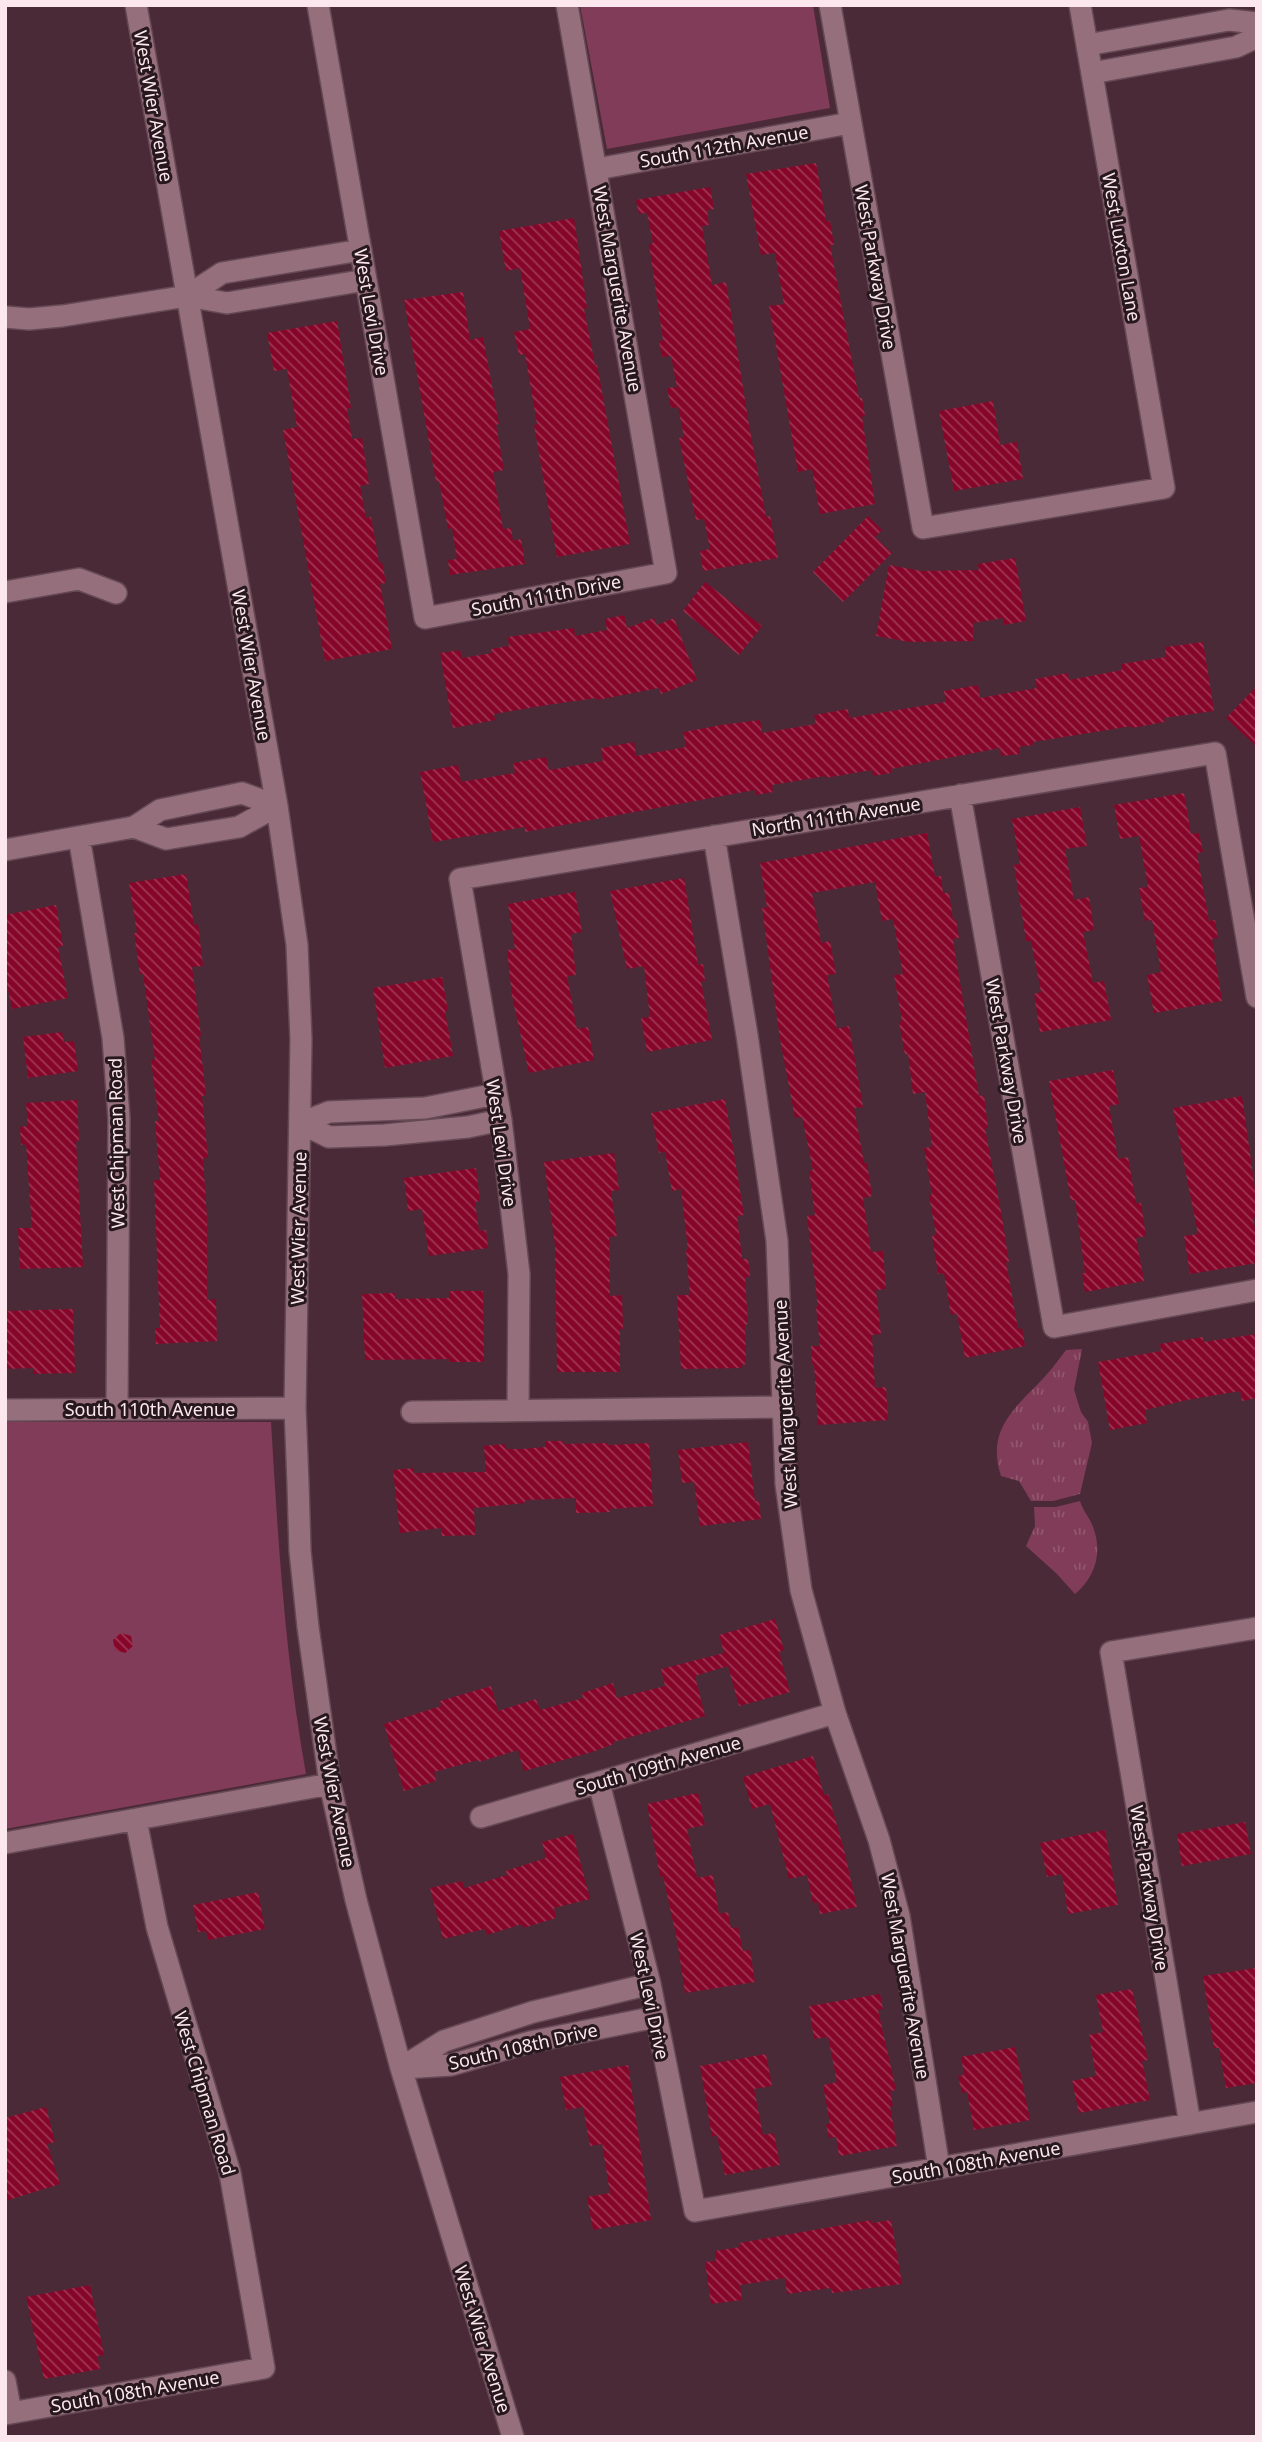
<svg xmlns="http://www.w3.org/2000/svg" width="1262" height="2442" viewBox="0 0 1262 2442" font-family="'Noto Sans',sans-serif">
<defs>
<pattern id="grass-tufts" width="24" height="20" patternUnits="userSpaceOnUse" patternTransform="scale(1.75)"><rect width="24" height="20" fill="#803c58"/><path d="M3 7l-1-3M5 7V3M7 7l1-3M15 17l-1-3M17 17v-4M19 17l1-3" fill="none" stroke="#935870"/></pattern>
<pattern id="building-back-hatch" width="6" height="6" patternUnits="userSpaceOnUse" patternTransform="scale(1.75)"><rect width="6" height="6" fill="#86062a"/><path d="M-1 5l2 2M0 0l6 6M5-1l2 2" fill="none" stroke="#9e3654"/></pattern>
</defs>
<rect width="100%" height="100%" fill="#4b2a37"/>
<path fill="url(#grass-tufts)" d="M 1082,1349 L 1074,1390 L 1081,1412 L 1088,1422 L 1092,1443 L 1080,1494 L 1053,1501 L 1031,1501 L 1019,1481 L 1001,1476 C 987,1434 1010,1412 1037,1385 C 1048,1374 1057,1362 1066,1350 Z
M 1080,1501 C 1083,1511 1090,1518 1093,1527 C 1103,1553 1095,1577 1075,1594 L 1057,1574 L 1026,1546 L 1035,1526 L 1034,1507 L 1056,1507 Z"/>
<path fill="#803c58" d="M 580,5 L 813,5 L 830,108 L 607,149 Z
M 5,1422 L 271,1422 C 278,1540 285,1657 306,1774 L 5,1829 Z"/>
<path fill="url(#building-back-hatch)" d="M 816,163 L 826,221 L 830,221 L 834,245 L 830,245 L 859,398 L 862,398 L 865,416 L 862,417 L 875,504 L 820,514 L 812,469 L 798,472 L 769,306 L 784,304 L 775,253 L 761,255 L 746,174 Z
M 710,187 L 714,209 L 707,210 L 709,225 L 702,226 L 712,285 L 726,282 L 749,425 L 766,517 L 770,516 L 778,558 L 703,571 L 700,551 L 710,549 L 704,519 L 696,520 L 679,438 L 684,437 L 678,407 L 671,408 L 667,388 L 677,387 L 671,356 L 662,357 L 659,341 L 663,340 L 649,244 L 653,243 L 647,213 L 639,214 L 636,200 Z
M 574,218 L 587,308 L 584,309 L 595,365 L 597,365 L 630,544 L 557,557 L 534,425 L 537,424 L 525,354 L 519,355 L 514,332 L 530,329 L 520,268 L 506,271 L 499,231 Z
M 463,292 L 470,340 L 483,337 L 499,424 L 496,425 L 504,470 L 493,472 L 503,529 L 511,528 L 513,541 L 521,539 L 525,564 L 450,575 L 448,560 L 457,559 L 452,528 L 448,529 L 439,481 L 436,482 L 404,300 Z
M 337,321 L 351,408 L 347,409 L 352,439 L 362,438 L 365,458 L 369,484 L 360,486 L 366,518 L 371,517 L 379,563 L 382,562 L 386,583 L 380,584 L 392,649 L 325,661 L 283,430 L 297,427 L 287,369 L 274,371 L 267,333 Z
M 993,401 L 1000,445 L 1017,442 L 1023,479 L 954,491 L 939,411 Z
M 868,516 L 882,530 L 875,537 L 892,553 L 843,602 L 813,572 Z
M 1015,558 L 1026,621 L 1004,625 L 1003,618 L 973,623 L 973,641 L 910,642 L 876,636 L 889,565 L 921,571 L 979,570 L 978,564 Z
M 705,582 L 762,626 L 739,655 L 683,611 Z
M 624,615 L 627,628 L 654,618 L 657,625 L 674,618 L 697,680 L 661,694 L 659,688 L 597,700 L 596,698 L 547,705 L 494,714 L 495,720 L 453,728 L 440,653 L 460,650 L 462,658 L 492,653 L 491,649 L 509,646 L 508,637 L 574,628 L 575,636 L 607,630 L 605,619 Z
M 1203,642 L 1214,711 L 1164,718 L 1165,722 L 1132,728 L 1132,726 L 1033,742 L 1033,745 L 1019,747 L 1020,754 L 1001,756 L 1000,748 L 891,769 L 891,773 L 873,776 L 872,770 L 825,778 L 825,776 L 772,785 L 773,792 L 756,795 L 755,790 L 525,832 L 525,827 L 433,842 L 420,772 L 458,765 L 461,782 L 515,773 L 513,763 L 546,757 L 549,770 L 603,761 L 601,748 L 634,742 L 636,756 L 686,747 L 683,732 L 721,725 L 760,720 L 762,733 L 816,724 L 814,715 L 848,709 L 849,718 L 946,702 L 944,691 L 978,685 L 980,698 L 1037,688 L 1035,679 L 1068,673 L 1069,680 L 1122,670 L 1121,664 L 1166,657 L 1165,647 Z
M 1257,686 L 1257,747 L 1226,718 Z
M 1184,793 L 1191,834 L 1199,833 L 1203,852 L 1197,853 L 1209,921 L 1215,920 L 1218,938 L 1212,939 L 1222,1001 L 1154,1013 L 1147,975 L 1161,972 L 1152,920 L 1145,921 L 1139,888 L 1148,887 L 1139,836 L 1120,839 L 1114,805 Z
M 1080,807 L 1087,846 L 1065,849 L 1074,900 L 1089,897 L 1094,930 L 1083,932 L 1093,983 L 1104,981 L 1111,1020 L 1040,1032 L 1034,994 L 1041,992 L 1031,941 L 1026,941 L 1021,908 L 1014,865 L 1020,864 L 1012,819 Z
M 927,833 L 935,877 L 941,876 L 943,893 L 949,893 L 953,920 L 956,919 L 959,938 L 953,939 L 955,953 L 979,1096 L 984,1095 L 988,1128 L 985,1129 L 1002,1217 L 1009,1262 L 1006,1262 L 1018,1329 L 1022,1328 L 1025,1346 L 965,1358 L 957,1314 L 951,1315 L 944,1273 L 938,1274 L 932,1236 L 936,1235 L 929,1195 L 932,1195 L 924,1148 L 932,1147 L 925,1092 L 913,1094 L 908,1054 L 905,1055 L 899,1022 L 902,1021 L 894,975 L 903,974 L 893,919 L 882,921 L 875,882 L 812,893 L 821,943 L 830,941 L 836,974 L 827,975 L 837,1029 L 849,1026 L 863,1107 L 854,1108 L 864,1163 L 867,1163 L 872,1196 L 863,1198 L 871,1252 L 883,1251 L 886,1289 L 876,1290 L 881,1334 L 872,1335 L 875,1388 L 886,1387 L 888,1420 L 818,1425 L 814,1364 L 812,1364 L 811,1346 L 820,1346 L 816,1307 L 818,1307 L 807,1216 L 815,1215 L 809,1171 L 813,1170 L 802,1117 L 795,1118 L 780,1039 L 762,908 L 767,907 L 760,863 Z
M 186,874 L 194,925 L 198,924 L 203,966 L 192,967 L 201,1036 L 199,1036 L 206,1095 L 202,1096 L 208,1158 L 203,1158 L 207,1218 L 207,1300 L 216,1299 L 217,1341 L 156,1344 L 155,1328 L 160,1328 L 154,1180 L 160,1180 L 155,1121 L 159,1121 L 151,1060 L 155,1059 L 143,974 L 140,974 L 134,933 L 137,933 L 129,883 Z
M 684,878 L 698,965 L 703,964 L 705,981 L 701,981 L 712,1040 L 647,1052 L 641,1018 L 650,1017 L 644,966 L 627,969 L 610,891 Z
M 575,892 L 582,932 L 571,934 L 576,975 L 567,976 L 577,1029 L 588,1027 L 594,1060 L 529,1073 L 512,996 L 507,950 L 515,949 L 508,904 Z
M 56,905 L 63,946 L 58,947 L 68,998 L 12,1009 L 5,974 L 5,915 Z
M 442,977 L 448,1011 L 445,1011 L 453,1056 L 385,1068 L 373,988 Z
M 62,1032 L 64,1042 L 74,1041 L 78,1071 L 28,1078 L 23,1037 Z
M 1113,1070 L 1119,1104 L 1109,1106 L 1118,1159 L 1128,1157 L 1136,1203 L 1141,1203 L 1146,1236 L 1136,1238 L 1144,1281 L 1085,1292 L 1082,1273 L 1085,1273 L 1075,1200 L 1071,1201 L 1049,1081 Z
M 1242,1096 L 1257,1204 L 1257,1217 L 1253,1218 L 1257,1239 L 1257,1263 L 1190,1274 L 1184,1236 L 1198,1234 L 1173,1108 Z
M 725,1099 L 744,1215 L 737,1216 L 742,1259 L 748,1259 L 750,1277 L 745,1277 L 748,1324 L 745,1325 L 746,1364 L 742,1365 L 742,1368 L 681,1369 L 677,1295 L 690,1295 L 686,1250 L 688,1250 L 681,1189 L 672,1191 L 665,1152 L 659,1153 L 651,1113 Z
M 77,1100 L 79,1141 L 76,1141 L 83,1267 L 20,1269 L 18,1228 L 32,1228 L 26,1144 L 21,1145 L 20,1127 L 28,1126 L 26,1103 Z
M 614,1153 L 619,1190 L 611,1191 L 617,1236 L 609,1237 L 610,1296 L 622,1295 L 623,1329 L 620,1329 L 620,1372 L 557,1372 L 555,1245 L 544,1162 Z
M 476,1168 L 480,1201 L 475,1202 L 479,1231 L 486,1230 L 488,1248 L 429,1256 L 422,1209 L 408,1211 L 404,1178 Z
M 449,1291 L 483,1291 L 484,1362 L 450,1362 L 450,1359 L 365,1360 L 362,1294 L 395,1293 L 395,1299 L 449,1298 Z
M 73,1309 L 75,1373 L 33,1374 L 33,1368 L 5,1369 L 5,1311 Z
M 1257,1334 L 1257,1398 L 1242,1401 L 1240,1391 L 1187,1400 L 1145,1410 L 1147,1423 L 1110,1430 L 1098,1362 L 1161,1351 L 1160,1344 L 1203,1337 L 1203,1342 Z
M 545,1441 L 563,1441 L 564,1444 L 608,1443 L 608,1445 L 649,1443 L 653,1506 L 610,1509 L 610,1512 L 576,1513 L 576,1498 L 525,1500 L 525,1503 L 474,1508 L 475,1535 L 442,1536 L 441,1528 L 400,1533 L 393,1470 L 414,1468 L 414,1473 L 486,1472 L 484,1446 L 505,1444 L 506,1449 L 522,1449 L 545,1447 Z
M 748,1442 L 755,1501 L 759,1501 L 761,1519 L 700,1526 L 694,1482 L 682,1483 L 678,1450 Z
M 775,1619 L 784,1650 L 779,1652 L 790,1692 L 739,1706 L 728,1666 L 695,1676 L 705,1716 L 613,1742 L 614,1744 L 592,1752 L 524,1771 L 518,1750 L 479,1762 L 478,1760 L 434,1772 L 436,1781 L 404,1791 L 384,1724 L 441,1706 L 440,1701 L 491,1686 L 498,1711 L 536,1699 L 540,1710 L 583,1698 L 582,1693 L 613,1683 L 617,1698 L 665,1686 L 661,1669 L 724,1653 L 719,1635 Z
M 121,1633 L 131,1636 L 133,1646 L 125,1653 L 115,1650 L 113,1640 Z
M 813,1756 L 824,1795 L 828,1794 L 844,1850 L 857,1907 L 820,1914 L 818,1902 L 813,1903 L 807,1875 L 789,1879 L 770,1804 L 752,1809 L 743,1777 Z
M 698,1793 L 705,1825 L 687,1829 L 697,1878 L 713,1875 L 719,1914 L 728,1912 L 731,1928 L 738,1927 L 743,1951 L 750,1950 L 755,1982 L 685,1993 L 677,1940 L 663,1876 L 660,1877 L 647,1804 Z
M 1245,1822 L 1251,1854 L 1182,1866 L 1177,1834 Z
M 1105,1830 L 1118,1905 L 1068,1914 L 1062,1874 L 1047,1877 L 1040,1843 Z
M 573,1834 L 590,1899 L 554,1908 L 556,1918 L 523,1928 L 522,1924 L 487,1935 L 485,1929 L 443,1939 L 430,1888 L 462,1881 L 464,1888 L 507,1875 L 506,1871 L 546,1858 L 542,1842 Z
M 258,1892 L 265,1929 L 208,1940 L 206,1931 L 198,1932 L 193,1905 Z
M 1256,1968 L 1257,2083 L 1226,2088 L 1219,2048 L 1214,2048 L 1203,1976 Z
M 1132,1989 L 1148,2060 L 1142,2061 L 1150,2100 L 1079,2113 L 1072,2081 L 1096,2076 L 1089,2035 L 1103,2032 L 1096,1995 Z
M 880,1994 L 883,2009 L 878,2010 L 896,2090 L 890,2091 L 893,2106 L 890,2106 L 897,2146 L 839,2156 L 836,2137 L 829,2138 L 826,2124 L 830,2124 L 823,2085 L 837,2082 L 828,2037 L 814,2039 L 809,2006 Z
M 1015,2047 L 1030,2120 L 974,2130 L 967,2092 L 962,2093 L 958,2076 L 964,2075 L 961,2057 Z
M 766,2054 L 772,2086 L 754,2089 L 763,2135 L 774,2133 L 780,2165 L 725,2175 L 717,2135 L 712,2137 L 700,2066 Z
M 628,2065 L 651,2220 L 593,2230 L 587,2197 L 610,2193 L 602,2144 L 590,2146 L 583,2107 L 566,2110 L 560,2077 Z
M 46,2107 L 55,2142 L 47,2144 L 60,2184 L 5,2201 L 5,2118 Z
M 871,2220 L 872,2223 L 891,2220 L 902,2284 L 832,2293 L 831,2288 L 787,2294 L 785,2278 L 740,2285 L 742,2300 L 711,2304 L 705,2262 L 716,2261 L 715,2251 L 740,2247 L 739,2243 Z
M 90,2285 L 104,2355 L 97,2356 L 100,2369 L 44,2379 L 26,2297 Z"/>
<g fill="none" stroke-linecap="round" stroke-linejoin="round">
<g stroke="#654954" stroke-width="24">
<path id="minor" d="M 136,5 L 277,806 L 297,945 L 301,1039 L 295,1408 L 298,1484 L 300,1551 L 308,1627 L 330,1784 L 356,1900 L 401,2068 L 513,2437
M 318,5 L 425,618 L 666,573 L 567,5
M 830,5 L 923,528 L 1164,488 L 1080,5
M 1087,45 L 1229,20 L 1257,23
M 1092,73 L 1236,47 L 1257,37
M 597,169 L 850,123
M 187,296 L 222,273 L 361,250
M 5,317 L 29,319 L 62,316 L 187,296 L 227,303 L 366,280
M 5,592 L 79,579 L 116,593
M 960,795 L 1054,1327 L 1257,1290
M 134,827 L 166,839 L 239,827 L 277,806
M 714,836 L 747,1035 L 777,1241 L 786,1484 L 801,1590 L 835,1713 L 879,1840 L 899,1916 L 939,2168
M 79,837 L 113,1038 L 119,1118 L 117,1409
M 5,850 L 134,827 L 160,810 L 242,793 L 277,806
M 301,1123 L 329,1137 L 385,1135 L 468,1127 L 501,1120
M 301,1123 L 329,1112 L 425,1108 L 496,1094
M 518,1409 L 519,1274 L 501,1120 L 460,879 L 1215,753 L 1257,997
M 5,1410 L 295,1408
M 412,1412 L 783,1407
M 599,1783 L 650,1984 L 695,2211 L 1257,2112
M 481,1817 L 835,1713
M 5,1843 L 330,1784
M 401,2068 L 444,2041 L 533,2012 L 650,1984
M 403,2068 L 451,2065 L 530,2042 L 656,2017
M 1190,2124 L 1111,1652 L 1257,1628
M 5,2381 L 11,2413
M 5,2414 L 264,2368 L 230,2173 L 157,1927 L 136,1820"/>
</g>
<use href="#minor" stroke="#966f7d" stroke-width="21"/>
</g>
<g text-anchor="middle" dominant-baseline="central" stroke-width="6" stroke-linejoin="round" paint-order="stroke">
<g font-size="18" fill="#fde7ee" stroke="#27181e">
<text transform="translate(154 106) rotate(80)">West Wier Avenue</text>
<text transform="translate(724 146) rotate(-10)">South 112th Avenue</text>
<text transform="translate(1122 247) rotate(80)">West Luxton Lane</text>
<text transform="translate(876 267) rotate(80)">West Parkway Drive</text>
<text transform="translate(618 289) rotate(80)">West Marguerite Avenue</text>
<text transform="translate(372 312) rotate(80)">West Levi Drive</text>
<text transform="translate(546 595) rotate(-11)">South 111th Drive</text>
<text transform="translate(252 665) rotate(80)">West Wier Avenue</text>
<text transform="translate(836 816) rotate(-9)">North 111th Avenue</text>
<text transform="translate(1007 1061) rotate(80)">West Parkway Drive</text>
<text transform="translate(116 1143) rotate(-91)">West Chipman Road</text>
<text transform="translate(502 1143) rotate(82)">West Levi Drive</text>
<text transform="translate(298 1228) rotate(-89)">West Wier Avenue</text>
<text transform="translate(785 1404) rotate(-93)">West Marguerite Avenue</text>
<text x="150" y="1409">South 110th Avenue</text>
<text transform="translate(658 1765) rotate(-16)">South 109th Avenue</text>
<text transform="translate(335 1792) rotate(79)">West Wier Avenue</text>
<text transform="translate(1150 1888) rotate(81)">West Parkway Drive</text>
<text transform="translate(906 1976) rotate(80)">West Marguerite Avenue</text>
<text transform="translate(650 1996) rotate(78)">West Levi Drive</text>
<text transform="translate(523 2046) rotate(-13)">South 108th Drive</text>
<text transform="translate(205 2093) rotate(73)">West Chipman Road</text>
<text transform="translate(976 2162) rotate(-10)">South 108th Avenue</text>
<text transform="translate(483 2339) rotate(73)">West Wier Avenue</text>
<text transform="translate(135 2391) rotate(-10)">South 108th Avenue</text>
</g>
</g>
<rect width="1262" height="2442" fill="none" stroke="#fde7ee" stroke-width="14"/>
</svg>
